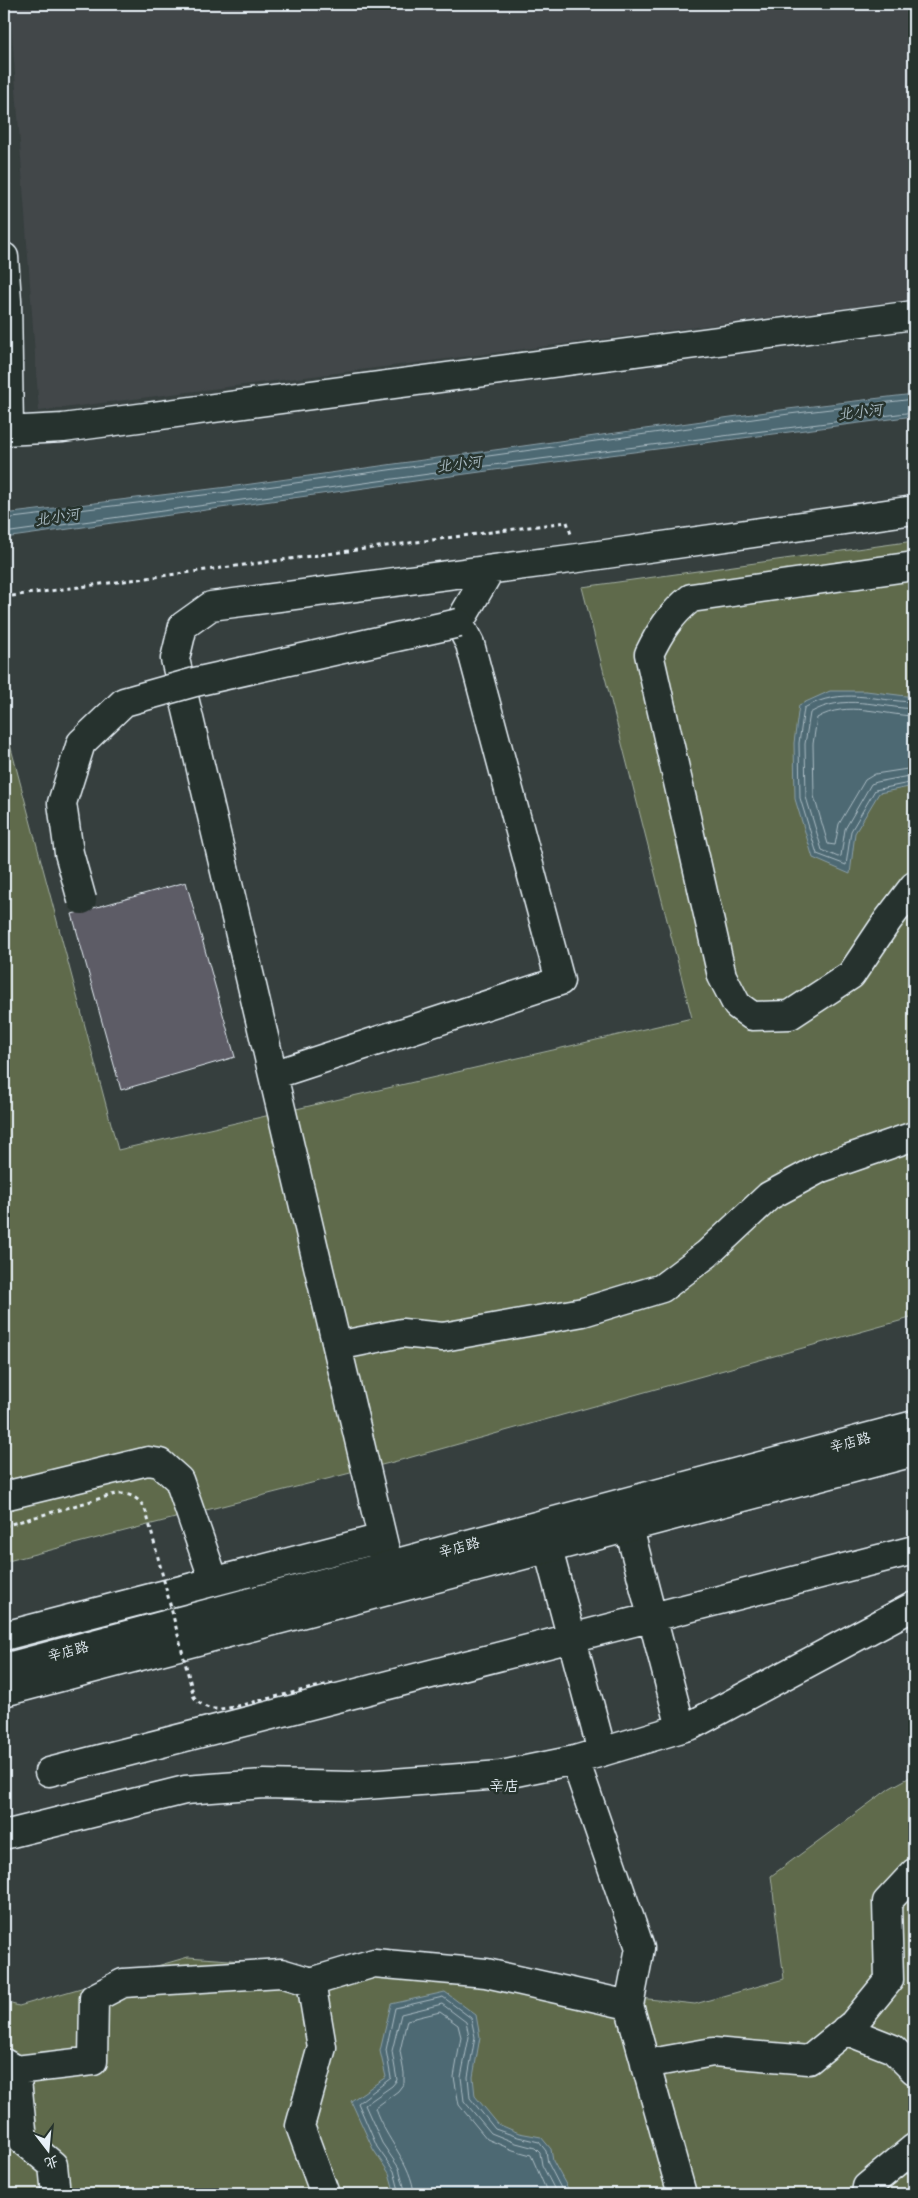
<svg xmlns="http://www.w3.org/2000/svg" width="918" height="2198" viewBox="0 0 918 2198" font-family="'Shantell Sans','LXGW WenKai TC',sans-serif">
<rect width="100%" height="100%" fill="#363f3e"/>
<filter id="ink" filterUnits="userSpaceOnUse"><feTurbulence type="fractalNoise" baseFrequency=".02" numOctaves="2"/><feDisplacementMap in="SourceGraphic" scale="10" xChannelSelector="R" yChannelSelector="G"/><feConvolveMatrix kernelMatrix="1 2 1 2 8 2 1 2 1" color-interpolation-filters="sRGB"/></filter>
<g filter="url(#ink)">
<path fill="#42474a" d="M 10,4 L 914,4 L 914,299 L 39,411 Z"/>
<path fill="#5e6a4b" stroke="#a3aea2" d="M 914,541 L 914,1317 L 401,1460 L 4,1562 L 4,722 L 118,1150 L 692,1018 L 582,587 Z
M 914,1775 L 914,2194 L 4,2194 L 4,2002 L 19,2006 L 188,1957 L 396,1972 L 695,2004 L 784,1979 L 771,1876 L 890,1788 Z"/>
<path fill="#4d6973" stroke="#8b9fa8" d="M 914,394 L 914,416 L 509,468 L 4,538 L 4,514 L 244,485 L 788,409 Z
M 830,691 L 866,691 L 914,697 L 914,786 L 879,793 L 855,833 L 850,874 L 813,858 L 795,799 L 794,743 L 799,705 Z
M 445,1992 L 476,2015 L 480,2037 L 473,2077 L 475,2096 L 498,2124 L 519,2133 L 541,2137 L 551,2149 L 553,2161 L 571,2194 L 395,2194 L 389,2173 L 373,2149 L 351,2101 L 386,2077 L 380,2051 L 391,2004 Z"/>
<g fill="none" stroke-linecap="round" stroke-linejoin="round">
<path stroke="#aabbc3" stroke-width="1" d="M 4,519 L 245,490 L 789,414 L 914,399
M 4,533 L 508,463 L 914,412
M 914,702 C 873,701 843,686 804,708 L 799,743 L 800,798 L 817,854 L 846,865 L 851,831 L 875,790 L 914,782
M 914,709 C 878,707 844,693 810,713 L 805,744 L 806,797 L 822,850 L 838,857 L 841,856 L 845,829 L 871,784 L 877,782 L 914,775
M 914,716 C 882,715 847,700 817,718 L 813,744 L 814,796 L 828,844 L 835,845 L 839,824 L 865,780 L 875,774 L 914,768
M 400,2194 L 394,2171 L 377,2147 L 358,2103 L 391,2078 L 386,2050 L 395,2008 L 443,1997 L 471,2018 L 475,2037 L 468,2077 L 470,2098 L 495,2129 L 518,2137 L 539,2142 L 546,2151 L 548,2163 L 564,2194
M 406,2194 L 399,2168 L 382,2143 L 365,2105 L 392,2086 L 397,2080 L 392,2051 L 401,2014 L 442,2004 L 466,2022 L 469,2037 L 461,2077 L 464,2101 L 491,2133 L 516,2143 L 535,2148 L 540,2153 L 542,2165 L 557,2194
M 414,2194 C 412,2164 385,2138 375,2108 L 398,2091 L 404,2083 L 404,2073 L 400,2051 L 407,2020 L 440,2012 L 458,2025 L 461,2037 L 454,2077 L 459,2105 L 487,2139 L 513,2150 L 531,2155 L 548,2194"/>
</g>
<path fill="#5d5b66" stroke="#e8f1f8" d="M 186,882 L 235,1057 L 121,1090 L 72,914 Z"/>
<g fill="none" stroke-linecap="round" stroke-linejoin="round">
<g stroke="#e8f1f8" stroke-width="31">
<path id="minor" d="M 4,257 L 7,301 L 9,430
M 4,431 L 63,428 L 914,315
M 914,566 L 691,598 C 671,614 660,631 649,654 L 722,976 L 737,1005 L 752,1016 L 790,1015 L 851,975 L 888,920 L 914,886
M 490,570 L 459,623 L 470,644 L 560,981 L 273,1075 L 175,659 L 183,626 L 211,606 L 578,558 L 914,510
M 273,1075 L 394,1588
M 337,1346 L 402,1333 L 443,1337 L 583,1312 L 662,1288 L 707,1254 L 769,1196 L 821,1168 L 914,1136
M 4,1496 L 148,1461 L 160,1463 L 179,1480 L 214,1581
M 629,1528 L 681,1728
M 548,1549 L 602,1752
M 4,1636 L 382,1538
M 575,1760 L 640,1948 L 629,2005 L 682,2194
M 49,1772 L 914,1550
M 4,1835 L 185,1790 L 264,1784 L 352,1786 L 501,1775 L 575,1760 L 692,1725 L 914,1606
M 311,1982 L 322,2047 L 300,2126 L 325,2194
M 845,2030 L 893,2049 L 914,2070
M 4,2063 L 16,2070 L 93,2061 L 94,1998 L 123,1983 L 281,1973 L 311,1982 L 374,1963 L 486,1973 L 629,2005
M 645,2064 L 713,2052 L 809,2060 L 853,2024 L 889,1980 L 887,1902 L 914,1873
M 16,2070 L 23,2140 L 53,2165 L 56,2194
M 866,2194 L 867,2187 L 914,2148"/>
</g>
<g stroke="#e8f1f8" stroke-width="31">
<path id="major" d="M 4,1668 L 914,1425
M 4,1692 L 914,1452"/>
</g>
<path stroke="#e8f1f8" stroke-width="3" stroke-dasharray="4 4" stroke-linecap="butt" d="M 4,597 L 567,522 L 572,537"/>
<use href="#minor" stroke="#26332d" stroke-width="28"/>
<use href="#major" stroke="#26332d" stroke-width="28"/>
<g stroke="#e8f1f8" stroke-width="31" stroke-linecap="butt">
<path id="minor-bridge" d="M 82,900 L 69,853 L 62,803 L 81,743 L 124,702 L 195,682 L 459,623"/>
</g>
<path stroke="#e8f1f8" stroke-width="3" stroke-dasharray="4 4" stroke-linecap="butt" d="M 4,1526 L 112,1495 C 129,1491 142,1498 147,1515 L 194,1697 C 204,1710 214,1710 229,1708 L 337,1682"/>
<use href="#minor-bridge" stroke="#26332d" stroke-width="28"/>
</g>
</g>
<g text-anchor="middle" dominant-baseline="central" stroke-width="5" stroke-linejoin="round" paint-order="stroke">
<g font-size="14" fill="#e8f1f8" stroke="#26332d">
<text transform="translate(850 1442) rotate(-15)">辛店路</text>
<text transform="translate(459 1547) rotate(-15)">辛店路</text>
<text transform="translate(68 1651) rotate(-15)">辛店路</text>
</g>
<g font-size="15" font-style="italic" fill="#aabbc3" stroke="#26332d">
<text transform="translate(860 412) rotate(-7)">北小河</text>
<text transform="translate(459 464) rotate(-7)">北小河</text>
<text transform="translate(57 517) rotate(-9)">北小河</text>
</g>
<g font-size="15" fill="#e8f1f8" stroke="#26332d">
<text x="504" y="1786">辛店</text>
</g>
</g>
<rect width="918" height="2198" fill="none" stroke="#26332d" stroke-width="20"/>
<rect x="10" y="10" width="898" height="2178" fill="none" stroke="#e8f1f8" stroke-width="2" filter="url(#ink)"/>
<g transform="translate(48 2150) rotate(164)" stroke="#26332d" stroke-width="4" paint-order="stroke">
<path d="M0-4L9 19L0 12L-9 19Z" fill="#e8f1f8"/>
<text y="-8" font-size="14" font-weight="bold" text-anchor="middle" fill="#e8f1f8">北</text>
</g>
</svg>
